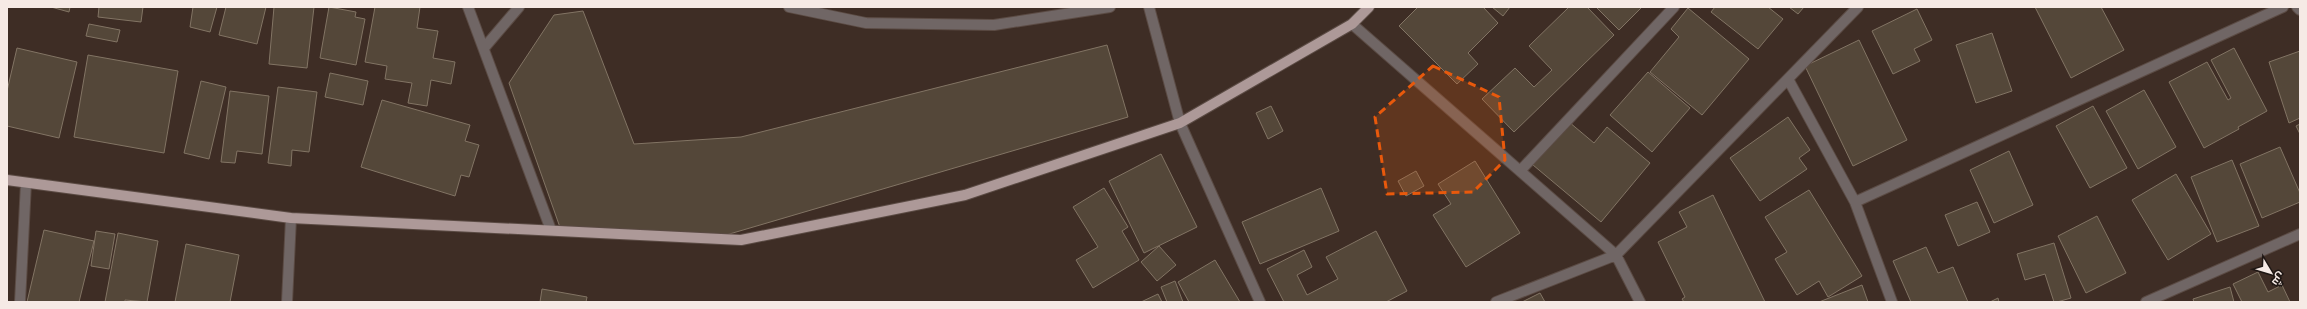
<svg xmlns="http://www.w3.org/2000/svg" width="2307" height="309" viewBox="0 0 2307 309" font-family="Arial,Cairo,sans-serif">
<rect width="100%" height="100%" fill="#3e2d25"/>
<path fill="#544739" stroke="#827464" d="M 51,7 L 70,7 L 69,12 Z
M 99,7 L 143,7 L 141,22 L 98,17 Z
M 193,7 L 217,7 L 210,32 L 190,27 Z
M 226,7 L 266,7 L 257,44 L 219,35 Z
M 274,7 L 314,7 L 307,68 L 269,64 Z
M 329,7 L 356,12 L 355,17 L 365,19 L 356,65 L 320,58 Z
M 375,7 L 420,7 L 417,28 L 438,31 L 433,58 L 455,62 L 451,84 L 431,80 L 427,106 L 408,103 L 412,83 L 385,79 L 387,66 L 365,62 Z
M 1418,7 L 1483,7 L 1498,23 L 1468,53 L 1478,64 L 1457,84 L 1399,26 Z
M 1492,7 L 1510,7 L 1503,16 Z
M 1569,7 L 1587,7 L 1614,35 L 1514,132 L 1482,99 L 1515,68 L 1534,87 L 1552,70 L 1529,46 Z
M 1596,7 L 1642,7 L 1619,30 Z
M 1715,7 L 1768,7 L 1783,19 L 1758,49 L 1711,12 Z
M 1789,7 L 1804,7 L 1798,14 Z
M 2035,7 L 2101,7 L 2124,50 L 2071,78 Z
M 1688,8 L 1749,59 L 1702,115 L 1650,72 L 1679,37 L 1671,29 Z
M 1917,9 L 1932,40 L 1914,49 L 1920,61 L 1893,74 L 1872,31 Z
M 583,11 L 634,144 L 741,137 L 1107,45 L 1128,117 L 726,235 L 562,233 L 509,83 L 554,15 Z
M 89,24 L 120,30 L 117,42 L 86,36 Z
M 1992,33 L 2012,91 L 1976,103 L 1956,45 Z
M 1859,40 L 1907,140 L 1853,166 L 1805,66 Z
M 17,48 L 77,62 L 59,138 L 7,126 L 7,91 Z
M 2234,48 L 2267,111 L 2238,127 L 2239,129 L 2204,148 L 2169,82 L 2207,62 L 2228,100 L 2231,98 L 2211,60 Z
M 2300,51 L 2300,118 L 2289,123 L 2269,62 Z
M 88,55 L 178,71 L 164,153 L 74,137 Z
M 1648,72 L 1690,108 L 1652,152 L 1610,115 Z
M 330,73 L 368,81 L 363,105 L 325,97 Z
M 201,81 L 226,87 L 209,159 L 184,153 Z
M 278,87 L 317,92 L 309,152 L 292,150 L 291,166 L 268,163 Z
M 2144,90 L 2176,147 L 2138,169 L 2106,111 Z
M 230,91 L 269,96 L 262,154 L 237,151 L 235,163 L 221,162 Z
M 382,100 L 470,125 L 465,141 L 479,145 L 469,177 L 461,175 L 455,196 L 361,167 Z
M 1271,106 L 1283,131 L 1268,139 L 1256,113 Z
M 2093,106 L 2127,168 L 2090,188 L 2056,126 Z
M 1788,117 L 1810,150 L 1799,158 L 1807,169 L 1760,201 L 1730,158 Z
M 1569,122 L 1594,143 L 1607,127 L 1650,163 L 1601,222 L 1533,165 Z
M 2300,124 L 2300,134 L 2296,126 Z
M 2280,147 L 2300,193 L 2300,202 L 2262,218 L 2240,164 Z
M 2009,151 L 2033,205 L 1994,223 L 1970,170 Z
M 1161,154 L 1197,227 L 1144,253 L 1109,181 Z
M 2232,160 L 2259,226 L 2217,242 L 2191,177 Z
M 1475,161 L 1520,233 L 1466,267 L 1433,215 L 1451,204 L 1438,184 Z
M 1416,171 L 1424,186 L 1406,196 L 1398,181 Z
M 2176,174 L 2211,234 L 2168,260 L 2132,200 Z
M 1104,188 L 1128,227 L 1122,231 L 1139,260 L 1093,288 L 1076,260 L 1098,247 L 1073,207 Z
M 1321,188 L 1339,231 L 1260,264 L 1242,222 Z
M 1809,190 L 1862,276 L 1828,297 L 1819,281 L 1797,295 L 1775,259 L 1787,252 L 1765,217 Z
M 1713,195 L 1765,302 L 1684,302 L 1682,299 L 1685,297 L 1658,242 L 1687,227 L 1679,212 Z
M 1977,202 L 1990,232 L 1958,246 L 1945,215 Z
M 2097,216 L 2126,273 L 2086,293 L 2058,236 Z
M 44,230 L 94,241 L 79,302 L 27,302 Z
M 96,231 L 115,234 L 109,269 L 91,266 Z
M 1376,231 L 1407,291 L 1386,302 L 1284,302 L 1267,269 L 1304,250 L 1312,267 L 1297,275 L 1307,295 L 1338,279 L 1326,257 Z
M 118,233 L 158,241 L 147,302 L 125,300 L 125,302 L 105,302 Z
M 2054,243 L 2071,298 L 2057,302 L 2054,302 L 2045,274 L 2025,280 L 2017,254 Z
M 186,244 L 239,255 L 230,302 L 175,302 Z
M 1159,246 L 1176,265 L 1157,281 L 1141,262 Z
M 1926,247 L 1938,273 L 1953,267 L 1968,302 L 1911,302 L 1893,261 Z
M 1215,260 L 1240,302 L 1189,302 L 1178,282 Z
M 2258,272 L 2268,292 L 2282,285 L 2290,302 L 2242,302 L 2233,284 Z
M 1175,281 L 1183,302 L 1167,302 L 1161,287 Z
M 1862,285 L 1868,302 L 1819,302 Z
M 2230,287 L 2234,302 L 2194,302 L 2193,299 Z
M 542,289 L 587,297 L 586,302 L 540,302 Z
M 1540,293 L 1545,302 L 1522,302 Z
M 1158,294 L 1162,302 L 1141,302 Z
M 1998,298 L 1999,302 L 1990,302 Z"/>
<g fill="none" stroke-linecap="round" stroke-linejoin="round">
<g stroke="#5b4b44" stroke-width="12">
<path id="minor" d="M 468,7 L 551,230
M 789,7 L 866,23 L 994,25 L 1110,7
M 1149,7 L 1180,123 L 1260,302
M 2297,7 L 2300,10
M 1352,24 L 1616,255 L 1640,302
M 484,48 L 519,7
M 1788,79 L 1855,202 L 1892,302
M 1520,171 L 1674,7
M 1855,202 L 2283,7
M 20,302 L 26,183
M 287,302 L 291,218
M 1496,302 L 1616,255 L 1858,7
M 2146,302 L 2300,234"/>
</g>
<g stroke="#5b4b44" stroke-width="12">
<path id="major" d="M 7,180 L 291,218 L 741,240 L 965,195 L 1180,123 L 1352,24 L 1369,7"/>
</g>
<use href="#minor" stroke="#706665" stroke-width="10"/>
<use href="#major" stroke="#ad9998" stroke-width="10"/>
</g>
<path fill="#e8590c" fill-opacity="0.2" stroke="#e8590c" stroke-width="3" stroke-dasharray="8 5" stroke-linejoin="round" d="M 1433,66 L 1499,97 L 1505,160 L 1473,192 L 1387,194 L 1375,117 Z"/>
<rect width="2307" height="309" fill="none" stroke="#f6eae5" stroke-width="16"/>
<g transform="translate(2271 273) rotate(128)" stroke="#1f1714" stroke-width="3" paint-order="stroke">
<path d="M0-3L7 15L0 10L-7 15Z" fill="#f6eae5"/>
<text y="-6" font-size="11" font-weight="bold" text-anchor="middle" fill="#f6eae5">ش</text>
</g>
</svg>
